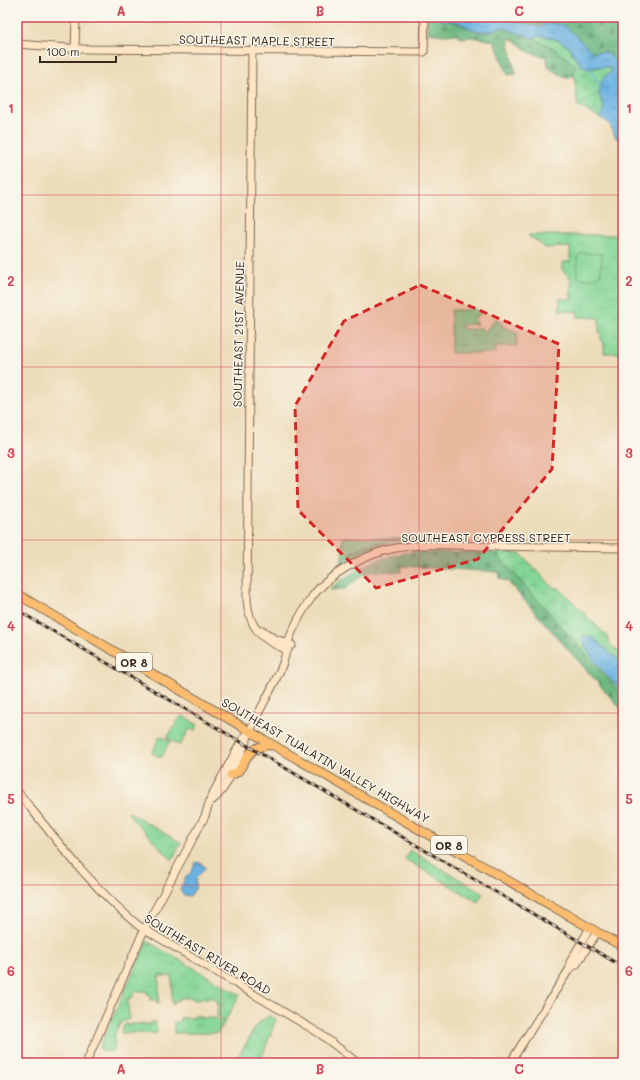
<svg xmlns="http://www.w3.org/2000/svg" width="640" height="1080" viewBox="0 0 640 1080" font-family="Mali,sans-serif">
<defs>
<pattern id="grass-tufts" width="24" height="20" patternUnits="userSpaceOnUse"><rect width="24" height="20" fill="#84d596"/><path d="M3 7l-1-3M5 7V3M7 7l1-3M15 17l-1-3M17 17v-4M19 17l1-3" fill="none" stroke="#73b781"/></pattern>
<pattern id="forest-firs" width="22" height="20" patternUnits="userSpaceOnUse"><rect width="22" height="20" fill="#6bb67f"/><path d="M5 1l3.5 6h-7zM16 11l3.5 6h-7z" fill="#599467"/></pattern>
<pattern id="wetland-marsh" width="20" height="14" patternUnits="userSpaceOnUse"><rect width="20" height="14" fill="#84d596"/><path d="M1 5h8M5 5V1M11 12h8M15 12V8" fill="none" stroke="#73b781"/></pattern>
<pattern id="water-ripples" width="26" height="14" patternUnits="userSpaceOnUse"><rect width="26" height="14" fill="#6ab2e1"/><path d="M2 4q2-2 4 0t4 0M15 11q2-2 4 0t4 0" fill="none" stroke="#5891b6"/></pattern>
</defs>
<rect width="100%" height="100%" fill="#fbf7ec"/>
<filter id="ink" filterUnits="userSpaceOnUse"><feTurbulence type="fractalNoise" baseFrequency=".025" numOctaves="2"/><feDisplacementMap in="SourceGraphic" scale="8" xChannelSelector="R" yChannelSelector="G"/><feConvolveMatrix kernelMatrix="1 2 1 2 8 2 1 2 1" color-interpolation-filters="sRGB"/></filter>
<filter id="wash" filterUnits="userSpaceOnUse"><feTurbulence type="fractalNoise" baseFrequency=".012" numOctaves="4" result="noise"/><feDisplacementMap in="SourceGraphic" scale="16" xChannelSelector="R" yChannelSelector="G"/><feGaussianBlur stdDeviation="0.9" result="paint"/><feColorMatrix in="noise" values="0 0 0 0 0 0 0 0 0 0 0 0 0 0 0 0 0 1.4 0 .05"/><feComposite in="paint" operator="in"/></filter>
<g filter="url(#wash)">
<rect width="100%" height="100%" fill="#eddcb9"/>
<path fill="url(#grass-tufts)" stroke="#60805a" d="M 529,235 L 623,235 L 623,353 L 604,353 L 604,342 L 601,341 L 601,332 L 599,332 L 599,318 L 578,317 L 578,312 L 559,310 L 560,299 L 571,299 L 571,279 L 563,271 L 563,262 L 570,262 L 570,247 L 545,248 L 536,240 L 529,237 Z
M 473,306 L 481,314 L 479,314 L 474,320 L 477,324 L 462,325 L 462,329 L 476,329 L 479,327 L 485,332 L 496,318 L 504,327 L 517,332 L 517,346 L 495,346 L 495,353 L 451,353 L 451,310 L 469,310 Z
M 343,537 L 396,538 L 369,544 L 342,557 Z
M 182,715 L 198,725 L 195,731 L 190,729 L 180,745 L 167,738 Z
M 160,736 L 170,741 L 161,758 L 152,753 Z
M 129,812 L 181,843 L 172,860 L 128,814 Z
M 410,850 L 483,893 L 478,902 L 405,859 Z
M 147,941 L 240,995 L 225,1021 L 217,1016 L 218,1002 L 215,1001 L 215,998 L 200,998 L 200,1000 L 194,1000 L 194,998 L 179,998 L 179,1000 L 174,1001 L 174,1004 L 172,1004 L 172,976 L 159,976 L 159,1003 L 157,1003 L 157,1000 L 150,1000 L 150,994 L 147,994 L 147,991 L 135,991 L 132,998 L 128,998 L 129,1019 L 121,1022 L 115,1033 L 114,1050 L 110,1052 L 102,1051 L 100,1046 Z
M 194,1016 L 200,1016 L 200,1018 L 215,1018 L 225,1022 L 218,1033 L 174,1033 L 174,1022 L 180,1022 L 180,1018 L 194,1018 Z
M 269,1016 L 276,1019 L 260,1063 L 232,1063 L 235,1062 L 258,1023 Z
M 150,1022 L 156,1022 L 157,1033 L 121,1033 L 124,1025 L 126,1024 L 150,1024 Z"/>
<path fill="url(#forest-firs)" stroke="#53704e" d="M 427,17 L 440,17 L 442,21 L 449,20 L 480,32 L 487,32 L 501,27 L 525,34 L 553,48 L 576,65 L 574,75 L 566,78 L 549,68 L 546,57 C 540,55 532,54 527,51 C 520,47 519,39 508,39 L 516,74 L 508,75 L 494,41 L 471,37 L 462,38 L 456,34 L 445,35 L 428,33 Z
M 508,17 L 623,17 L 623,102 L 618,100 L 619,74 L 606,52 L 592,52 L 577,38 L 550,23 C 536,28 521,24 508,17 Z
M 396,538 L 419,538 C 391,541 365,548 342,564 L 342,557 C 359,547 376,541 396,538 Z
M 411,552 L 496,553 L 623,696 L 623,711 L 508,582 L 499,578 L 498,572 L 402,566 L 401,572 L 372,571 L 360,577 L 345,589 L 329,590 C 353,569 380,556 411,552 Z"/>
<path fill="url(#wetland-marsh)" stroke="#60805a" d="M 540,35 L 556,39 L 568,46 L 581,66 L 589,69 L 598,67 L 610,68 L 611,72 L 602,80 L 599,94 L 604,108 L 600,118 L 578,106 L 574,75 L 576,65 L 553,48 L 533,38 Z
M 496,553 L 521,554 L 554,588 L 559,588 L 607,636 L 610,644 L 623,656 L 623,696 Z"/>
<path fill="#84d596" stroke="#60805a" d="M 581,253 L 602,254 L 601,273 C 594,280 587,280 577,277 L 577,258 Z"/>
<path fill="url(#water-ripples)" stroke="#526e80" d="M 440,17 L 508,17 L 518,22 L 540,27 L 550,23 L 566,26 L 592,52 C 597,52 603,51 607,53 C 622,61 618,86 618,99 L 623,102 L 623,139 L 616,138 L 609,123 L 600,118 L 604,108 L 599,94 L 602,79 L 611,72 L 610,68 L 598,67 L 589,69 L 581,66 L 568,46 L 556,39 L 540,36 L 533,38 L 501,27 C 472,41 465,17 442,21 Z
M 582,635 L 592,637 L 623,664 L 623,693 C 609,678 585,655 582,635 Z
M 199,862 L 204,866 L 205,869 L 196,878 L 195,889 L 190,896 L 183,895 L 180,889 L 186,877 L 192,872 L 195,863 Z"/>
<g fill="none" stroke-linecap="round" stroke-linejoin="round">
<path stroke="#6ab2e1" stroke-width="1.5" d="M 559,26 L 563,17
M 589,67 L 601,88"/>
</g>
</g>
<g filter="url(#ink)">
<g fill="none" stroke-linecap="round" stroke-linejoin="round">
<g stroke="#796854" stroke-width="9">
<path id="secondary" d="M 17,44 L 82,49 L 424,52 L 425,17
M 75,49 L 76,17
M 252,51 L 247,600 C 249,628 262,641 288,650
M 262,630 L 273,638 L 292,645
M 17,791 C 55,838 91,887 139,926 L 319,1033 L 358,1063
M 211,801 C 229,791 245,742 254,722 C 263,704 273,687 281,668 C 285,659 286,651 288,642 C 294,626 302,611 312,597 C 328,574 368,553 396,548 C 423,543 453,545 481,546 C 528,547 576,547 623,548
M 570,968 L 570,962 L 590,928
M 86,1063 L 144,930 L 205,816 L 211,797 L 241,742 L 247,734
M 510,1063 L 570,968 L 576,965 L 597,932"/>
</g>
<g stroke="#796854" stroke-width="10">
<path id="primary" d="M 17,594 L 273,745 L 623,947
M 231,775 C 248,771 240,745 273,745"/>
</g>
<use href="#secondary" stroke="#fee5c5" stroke-width="7"/>
<use href="#primary" stroke="#fcbd6f" stroke-width="8"/>
<g stroke="#3b2a1e" stroke-width="3">
<path id="rail" d="M 17,610 L 623,967"/>
</g>
<use href="#rail" stroke="#fbf7ec" stroke-width="1.5" stroke-dasharray="4.5" stroke-linecap="butt"/>
</g>
</g>
<path fill="#d62828" fill-opacity="0.2" stroke="#d62828" stroke-width="3" stroke-dasharray="8 5" stroke-linejoin="round" d="M 420,285 L 559,344 L 552,469 L 478,559 L 376,588 L 298,510 L 295,406 L 344,321 Z"/>
<path fill="none" stroke="#d1495b" stroke-width="1" stroke-opacity="0.55" d="M 221,17 L 221,1063M 419,17 L 419,1063M 17,195 L 623,195M 17,367 L 623,367M 17,540 L 623,540M 17,713 L 623,713M 17,885 L 623,885"/>
<g text-anchor="middle" dominant-baseline="central" stroke-width="3" stroke-linejoin="round" paint-order="stroke">
<g fill="#fbf7ec" stroke="#75685c" stroke-width="1">
<rect x="116" y="653" width="36" height="18" rx="3"/>
<rect x="431" y="836" width="36" height="18" rx="3"/>
</g>
<g font-size="11" font-weight="bold" fill="#3b2a1e">
<text x="134" y="662">OR 8</text>
<text x="449" y="845">OR 8</text>
</g>
<g font-size="12" fill="#3b2a1e" stroke="#fbf7ec">
<text transform="translate(257 40) rotate(1)">SOUTHEAST MAPLE STREET</text>
<text transform="translate(238 334) rotate(-89)">SOUTHEAST 21ST AVENUE</text>
<text x="486" y="537">SOUTHEAST CYPRESS STREET</text>
<text transform="translate(326 760) rotate(30)">SOUTHEAST TUALATIN VALLEY HIGHWAY</text>
<text transform="translate(208 954) rotate(31)">SOUTHEAST RIVER ROAD</text>
</g>
</g>
<rect width="640" height="1080" fill="none" stroke="#fbf7ec" stroke-width="44"/>
<path d="M40 56v6h76v-6" fill="none" stroke="#3b2a1e" stroke-width="2"/>
<text x="46" y="56" font-size="12" fill="#3b2a1e" stroke="#fbf7ec" stroke-width="3" paint-order="stroke">100 m</text>
<rect x="22" y="22" width="596" height="1036" fill="none" stroke="#d1495b" stroke-width="1.5"/>
<g font-size="13" text-anchor="middle" font-weight="bold" fill="#d1495b">
<text x="121" y="16">A</text>
<text x="320" y="16">B</text>
<text x="519" y="16">C</text>
<text x="11" y="113">1</text>
<text x="629" y="113">1</text>
<text x="11" y="286">2</text>
<text x="629" y="286">2</text>
<text x="11" y="458">3</text>
<text x="629" y="458">3</text>
<text x="11" y="631">4</text>
<text x="629" y="631">4</text>
<text x="11" y="804">5</text>
<text x="629" y="804">5</text>
<text x="11" y="976">6</text>
<text x="629" y="976">6</text>
<text x="121" y="1074">A</text>
<text x="320" y="1074">B</text>
<text x="519" y="1074">C</text>
</g>
</svg>
